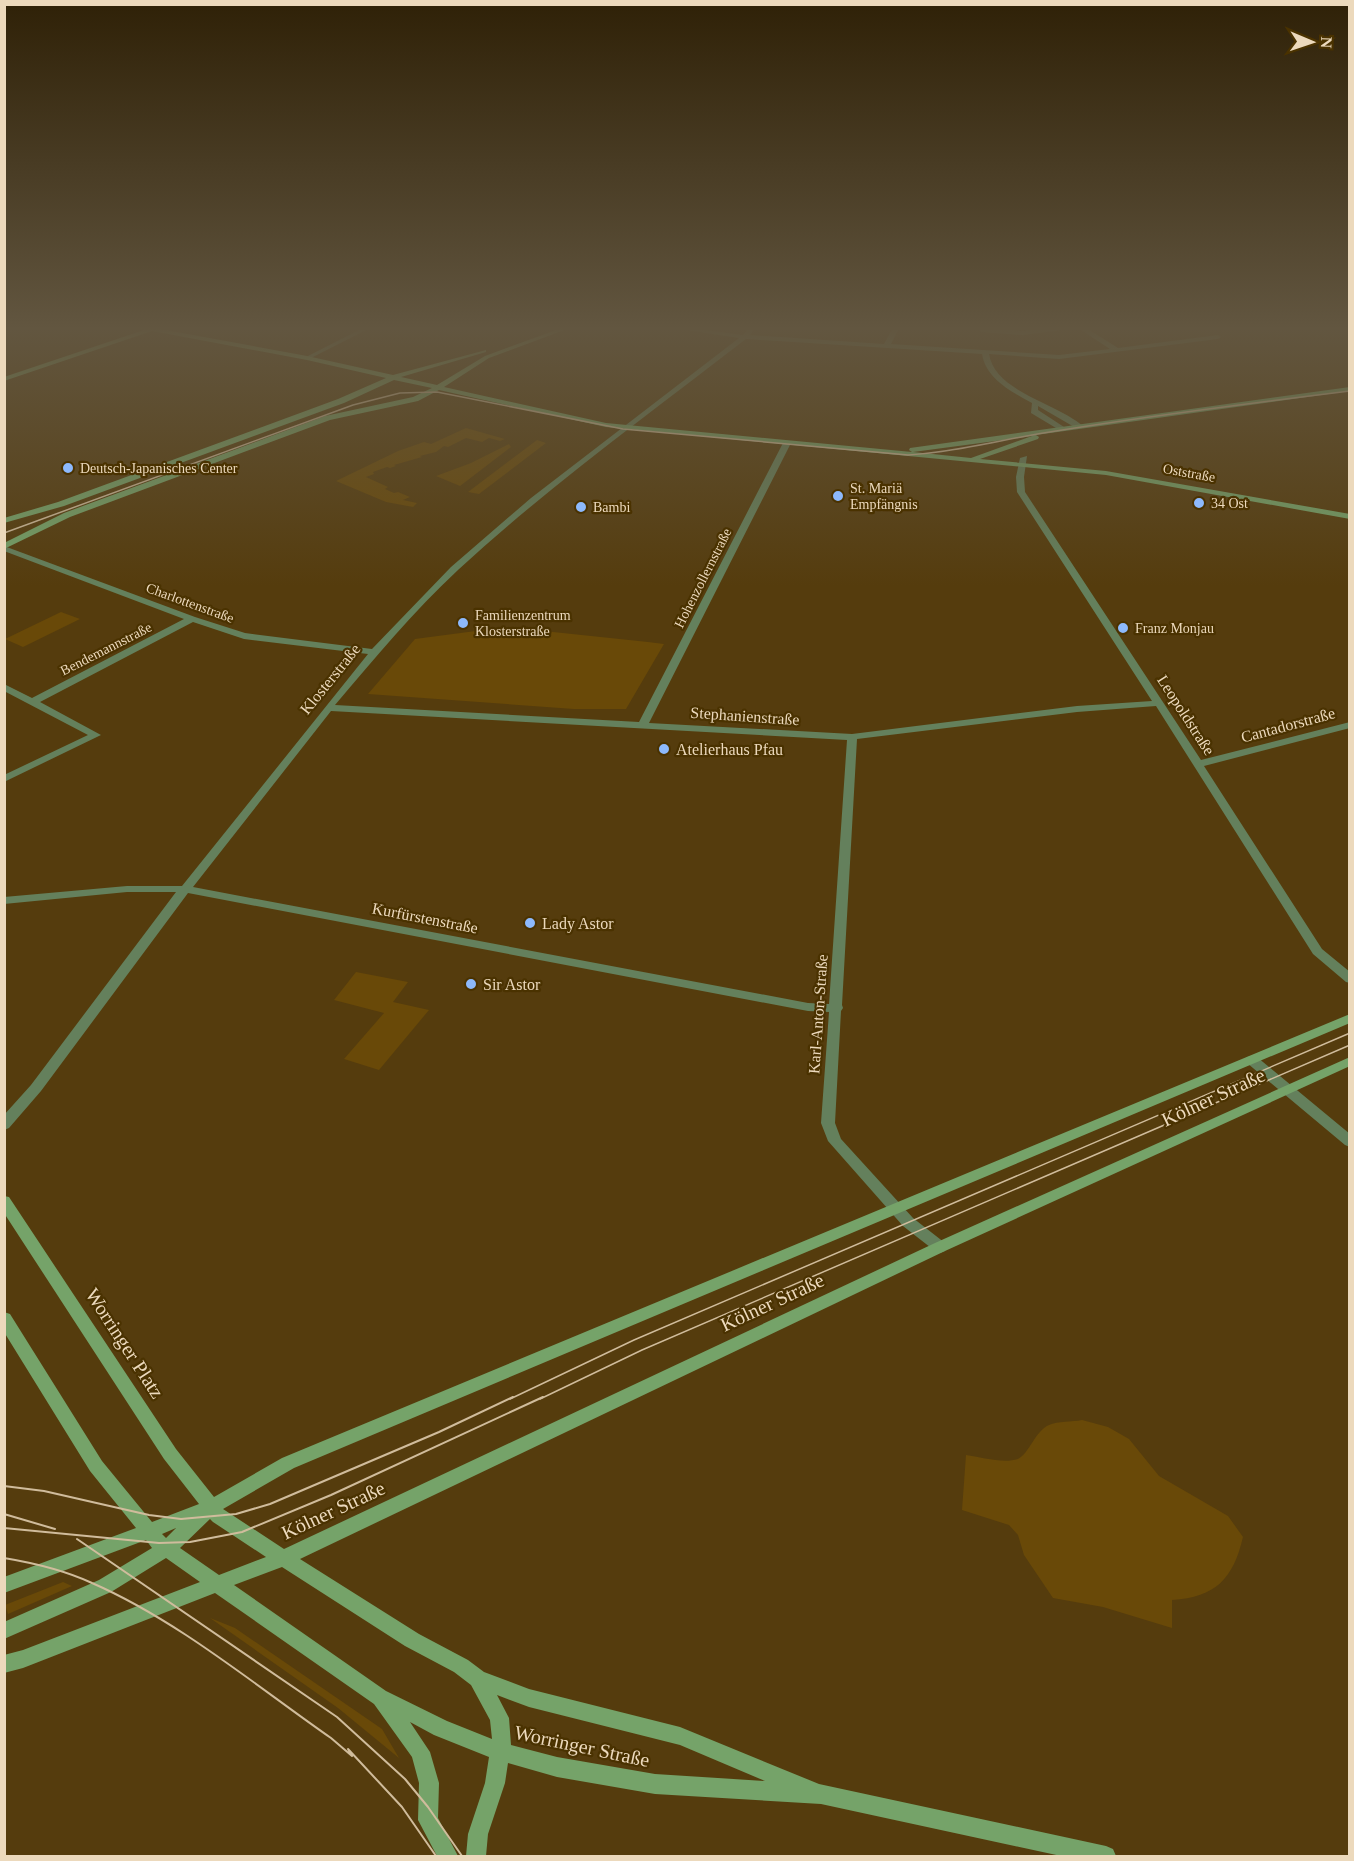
<svg xmlns="http://www.w3.org/2000/svg" width="1354" height="1861" viewBox="0 0 1354 1861" font-family="'Times New Roman',serif">
<rect width="100%" height="100%" fill="#553c0d"/>
<path fill="#694908" d="M 466,428 L 505,439 L 500,441 L 489,438 L 482,442 L 466,438 L 448,447 L 444,446 L 436,452 L 420,456 L 422,457 L 394,465 L 396,466 L 390,468 L 387,467 L 373,472 L 374,474 L 366,477 L 388,487 L 385,489 L 394,493 L 398,492 L 410,497 L 403,500 L 417,503 L 413,507 L 386,502 L 336,481 L 398,451 L 424,442 L 431,444 Z
M 537,440 L 546,443 L 479,494 L 468,492 Z
M 509,444 L 511,447 L 460,486 L 436,476 L 471,463 Z
M 61,612 L 80,619 L 23,647 L 5,639 Z
M 506,627 L 648,642 L 664,644 L 626,709 L 574,709 L 368,694 L 415,639 Z
M 356,972 L 408,982 L 393,1002 L 429,1010 L 379,1070 L 344,1059 L 384,1013 L 334,1000 Z
M 1082,1420 L 1108,1427 L 1129,1439 L 1159,1476 L 1228,1516 L 1243,1537 C 1233,1579 1216,1597 1172,1600 L 1172,1628 L 1103,1607 L 1053,1598 L 1024,1555 L 1018,1535 L 1009,1525 L 962,1510 L 966,1455 C 981,1457 1003,1464 1018,1459 C 1029,1454 1035,1431 1049,1425 C 1058,1421 1072,1422 1082,1420 Z
M 63,1582 L 72,1586 L 8,1614 L 5,1605 Z
M 210,1618 L 235,1628 L 382,1729 L 399,1758 L 338,1708 Z"/>
<g fill="none" stroke-linecap="round" stroke-linejoin="round">
<path fill="#64805c" fill-rule="evenodd" d="M 367,326 L 374,326 L 309,359 L 304,358 Z
M 660,326 L 675,326 L 743,335 L 751,326 L 757,326 L 750,335 L 884,344 L 894,326 L 900,326 L 891,344 L 1059,355 L 1110,349 L 1078,328 L 1023,335 L 981,332 L 975,326 L 1023,331 L 1066,326 L 1083,326 L 1118,348 L 1218,335 L 1221,337 L 1218,339 L 1059,359 L 989,354 C 995,392 1057,403 1083,426 L 1076,428 L 1038,406 L 1038,410 L 1064,427 L 1065,429 L 1061,431 L 1031,413 L 1032,403 C 1012,392 986,379 982,354 L 746,339 C 649,414 548,487 458,570 C 413,612 374,659 335,705 L 639,722 L 783,443 L 787,441 L 791,443 L 649,723 L 852,734 L 1077,706 L 1152,701 L 1017,492 L 1016,477 L 1020,458 L 1027,456 L 1024,477 L 1025,492 L 1201,760 L 1350,722 L 1350,728 L 1204,766 L 1322,949 L 1350,972 L 1350,983 L 1346,982 L 1313,954 L 1156,706 L 1077,712 L 857,739 L 842,1005 L 843,1008 L 841,1011 L 835,1123 L 841,1139 L 913,1218 L 945,1243 L 947,1247 L 945,1251 L 940,1253 L 935,1251 L 903,1226 L 828,1141 L 821,1123 L 829,1012 L 808,1011 L 188,893 L 41,1091 L 9,1128 L 4,1130 L 4,1115 L 31,1085 L 176,892 L 127,892 L 4,904 L 4,897 L 127,886 L 182,886 L 368,654 L 244,639 L 193,622 L 40,702 L 101,735 L 4,782 L 4,775 L 88,735 L 4,691 L 4,684 L 32,698 L 184,619 L 4,551 L 4,546 L 195,617 L 245,633 L 372,649 L 451,567 L 531,498 L 739,338 ZM 331,711 L 847,740 L 829,1004 L 808,1003 L 193,887 Z
M 1252,1056 L 1257,1057 L 1350,1134 L 1350,1147 L 1345,1145 L 1247,1063 L 1245,1060 L 1247,1057 Z"/>
<path fill="#75a369" fill-rule="evenodd" d="M 132,326 L 144,326 L 307,356 L 393,375 L 486,350 L 486,352 L 401,377 L 437,385 L 485,356 L 567,326 L 575,326 L 489,358 L 444,387 L 606,423 L 912,452 L 909,450 L 910,448 L 1350,387 L 1350,391 L 1036,435 L 1039,437 L 1038,439 L 980,459 L 1106,471 L 1350,514 L 1350,519 L 1106,475 L 606,427 L 439,390 L 418,401 L 330,420 L 70,517 L 4,549 L 4,543 L 64,513 L 325,416 L 413,397 L 432,388 L 394,380 L 344,403 L 64,506 L 4,523 L 4,518 L 58,502 L 338,399 L 386,378 L 307,360 L 152,331 L 4,381 L 4,377 L 144,330 ZM 1032,436 L 971,458 L 913,452 Z
M 1350,1014 L 1350,1023 L 294,1468 L 223,1509 L 284,1549 L 935,1243 L 1350,1057 L 1350,1066 L 945,1251 L 300,1559 L 419,1634 L 468,1660 L 484,1672 L 529,1689 L 680,1727 L 819,1784 L 1106,1846 L 1113,1849 L 1116,1856 L 1061,1856 L 821,1804 L 655,1794 L 557,1777 L 508,1763 L 505,1783 L 488,1834 L 486,1856 L 466,1856 L 468,1834 L 485,1783 L 489,1757 L 434,1735 L 410,1722 L 430,1752 L 439,1783 L 438,1818 L 458,1856 L 437,1856 L 418,1820 L 419,1783 L 412,1757 L 374,1704 L 215,1593 L 23,1668 L 4,1673 L 4,1655 L 23,1650 L 200,1582 L 166,1558 L 111,1592 L 4,1639 L 4,1622 L 99,1580 L 152,1548 L 146,1540 L 4,1593 L 4,1577 L 136,1528 L 90,1471 L 4,1332 L 4,1312 L 10,1314 L 102,1461 L 152,1522 L 199,1504 L 164,1459 L 4,1213 L 4,1196 L 9,1197 L 176,1449 L 214,1497 L 282,1458 ZM 210,1519 L 213,1522 L 266,1557 L 219,1575 L 180,1548 ZM 176,1528 L 166,1538 L 162,1534 ZM 282,1567 L 405,1646 L 454,1672 L 471,1685 L 490,1720 L 492,1739 L 447,1721 L 386,1691 L 234,1585 ZM 497,1695 L 529,1707 L 680,1745 L 765,1781 L 655,1774 L 557,1757 L 511,1745 L 509,1718 Z"/>
<path stroke="#d0bc9c" stroke-width="1.5" d="M 4,533 L 353,405 L 400,393 L 437,392 L 623,429 L 908,455 C 958,452 1007,438 1056,431 C 1154,415 1252,403 1350,391
M 510,1399 L 634,1340 L 1350,1033
M 540,1399 L 642,1350 L 1350,1045"/>
<path stroke="#d0bc9c" stroke-width="2" d="M 4,1486 L 44,1491 L 149,1515 L 181,1519 L 236,1514 L 270,1504 L 439,1432 L 513,1397
M 4,1514 L 55,1529
M 4,1528 L 159,1543 L 190,1542 L 242,1532 L 331,1495 L 543,1397
M 77,1539 L 337,1717 L 405,1779 L 428,1807 L 462,1856
M 4,1558 C 34,1563 64,1570 92,1583 C 177,1620 255,1685 331,1738 L 352,1756 L 348,1749 L 402,1807 L 436,1856"/>
</g>
<linearGradient id="sky" x2="0" y2="1"><stop stop-color="#2f2107"/><stop offset="0.56" stop-color="#625640"/><stop offset="1" stop-color="#625640" stop-opacity="0"/></linearGradient>
<rect width="1354" height="586" fill="url(#sky)"/>
<g fill="#8db9fc" stroke="#4a3200" stroke-width="2">
<circle cx="68" cy="468" r="6"/>
<circle cx="838" cy="496" r="6"/>
<circle cx="1199" cy="503" r="6"/>
<circle cx="581" cy="507" r="6"/>
<circle cx="463" cy="623" r="6"/>
<circle cx="1123" cy="628" r="6"/>
<circle cx="664" cy="749" r="6"/>
<circle cx="530" cy="923" r="6"/>
<circle cx="471" cy="984" r="6"/>
</g>
<g text-anchor="middle" dominant-baseline="central" stroke-width="4.5" stroke-linejoin="round" paint-order="stroke">
<g font-size="14" fill="#ecd9bc" stroke="#4a3200" text-anchor="start">
<text x="80" y="468">Deutsch-Japanisches Center</text>
<text x="850" y="488">St. Mariä<tspan x="850" dy="16">Empfängnis</tspan></text>
<text x="1211" y="503">34 Ost</text>
<text x="593" y="507">Bambi</text>
<text x="475" y="615">Familienzentrum<tspan x="475" dy="16">Klosterstraße</tspan></text>
<text x="1135" y="628">Franz Monjau</text>
</g>
<g font-size="14" fill="#ecd9bc" stroke="#4a3200">
<text transform="translate(1189 473) rotate(10)">Oststraße</text>
<text transform="translate(703 578) rotate(-63)">Hohenzollernstraße</text>
<text transform="translate(190 603) rotate(20)">Charlottenstraße</text>
<text transform="translate(106 649) rotate(-27)">Bendemannstraße</text>
</g>
<g font-size="16" fill="#ecd9bc" stroke="#4a3200">
<text transform="translate(330 679) rotate(-51)">Klosterstraße</text>
<text transform="translate(1186 715) rotate(57)">Leopoldstraße</text>
<text transform="translate(745 716) rotate(4)">Stephanienstraße</text>
<text transform="translate(1288 725) rotate(-15)">Cantadorstraße</text>
<text transform="translate(425 918) rotate(11)">Kurfürstenstraße</text>
<text transform="translate(818 1014) rotate(-86)">Karl-Anton-Straße</text>
</g>
<g font-size="16" fill="#ecd9bc" stroke="#4a3200" text-anchor="start">
<text x="676" y="749">Atelierhaus Pfau</text>
<text x="542" y="923">Lady Astor</text>
<text x="483" y="984">Sir Astor</text>
</g>
<g font-size="20" fill="#ecd9bc" stroke="#4a3200">
<text transform="translate(1213 1097) rotate(-25)">Kölner Straße</text>
<text transform="translate(772 1302) rotate(-25)">Kölner Straße</text>
<text transform="translate(125 1343) rotate(57)">Worringer Platz</text>
<text transform="translate(333 1510) rotate(-25)">Kölner Straße</text>
<text transform="translate(582 1746) rotate(12)">Worringer Straße</text>
</g>
</g>
<rect width="1354" height="1861" fill="none" stroke="#ecd9bc" stroke-width="12"/>
<g transform="translate(1312 42) rotate(92)" stroke="#4a3200" stroke-width="4.5" paint-order="stroke">
<path d="M0-4.5L10 22L0 15L-10 22Z" fill="#ecd9bc"/>
<text y="-9" font-size="16" font-weight="bold" text-anchor="middle" fill="#ecd9bc">N</text>
</g>
</svg>
